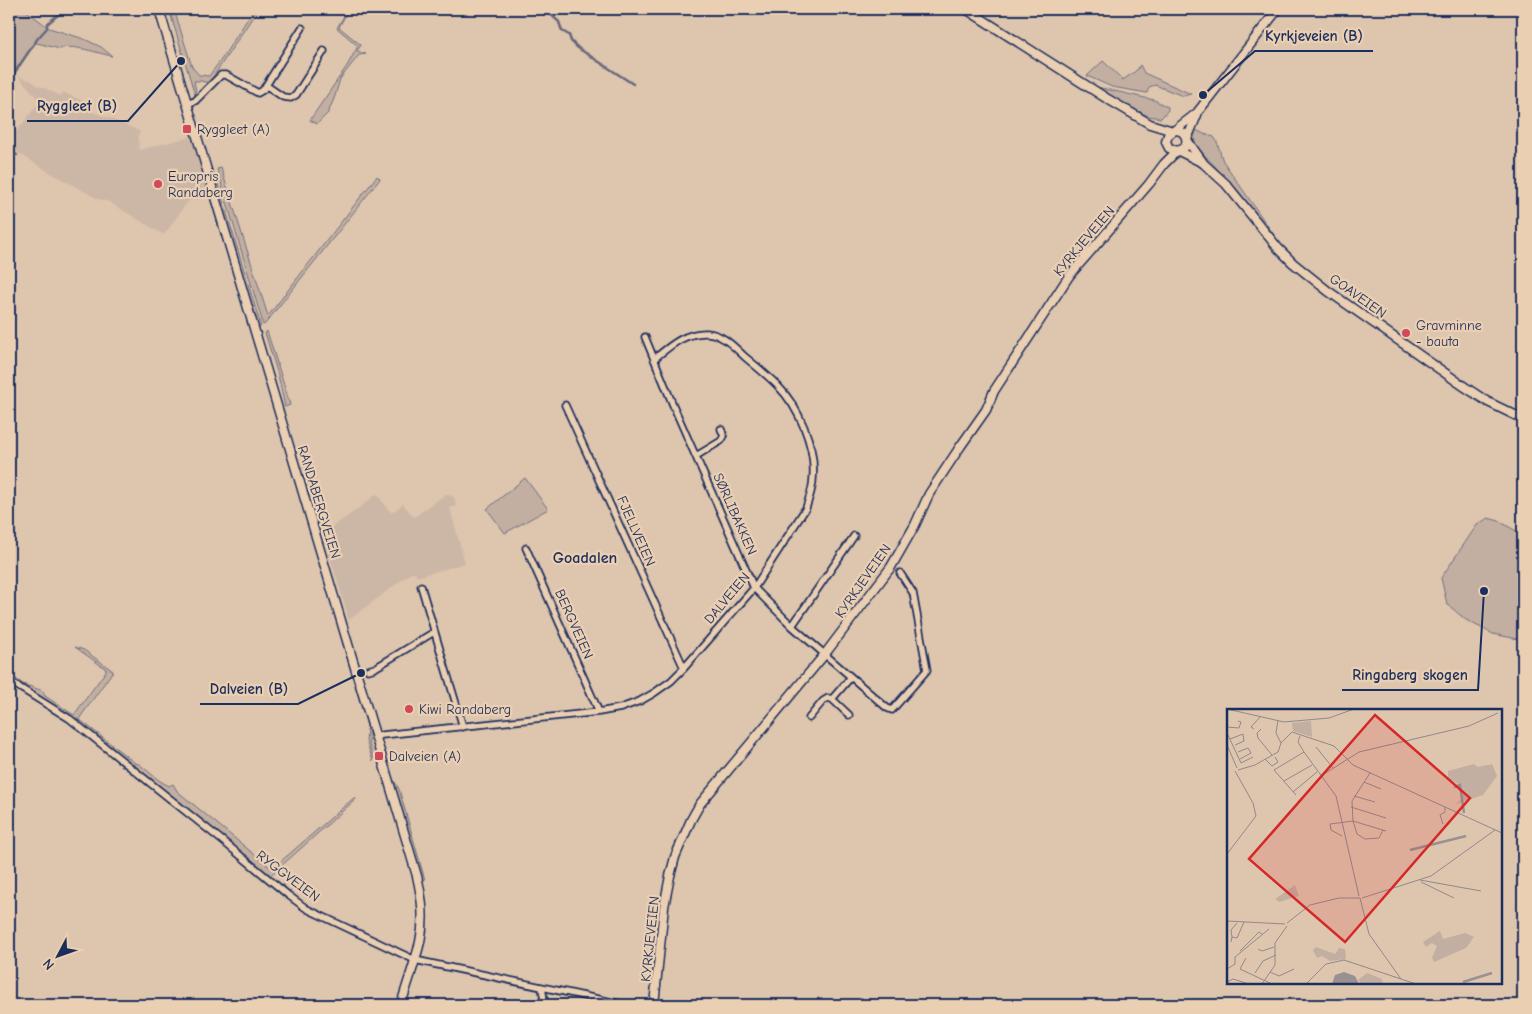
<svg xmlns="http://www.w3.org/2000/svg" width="1532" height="1014" viewBox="0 0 1532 1014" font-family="'Comic Neue',sans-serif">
<rect width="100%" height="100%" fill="#dec5ad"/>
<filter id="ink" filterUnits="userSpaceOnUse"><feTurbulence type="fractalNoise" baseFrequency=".02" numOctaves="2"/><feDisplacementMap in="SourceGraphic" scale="10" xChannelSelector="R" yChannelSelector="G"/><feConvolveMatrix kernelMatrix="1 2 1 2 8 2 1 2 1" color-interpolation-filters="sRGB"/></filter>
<g filter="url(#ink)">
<path fill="#ccb7a6" d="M 18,76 L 32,81 L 39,87 L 40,86 L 61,96 L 63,92 L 87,103 L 87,108 L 89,111 L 112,119 L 139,131 L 140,132 L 138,136 L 139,150 L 190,137 L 195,141 L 209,186 L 206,185 L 203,188 L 186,204 L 164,235 L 109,202 L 98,199 L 49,172 L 9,147 L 9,141 L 40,101 Z
M 377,494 L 391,513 L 403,504 L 414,517 L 446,494 L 454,497 L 456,506 L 450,508 L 465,563 L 417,577 L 415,572 L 411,573 L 349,620 L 322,530 L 333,526 L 355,511 Z"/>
<path fill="#c2afa2" stroke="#6e6f80" d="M 9,9 L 24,9 L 49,28 L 84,39 L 101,47 L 112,56 C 101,54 70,43 60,49 L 37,43 L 33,44 L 9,81 Z
M 169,9 L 174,9 L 192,67 L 199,75 L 209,76 L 221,60 L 254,9 L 258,9 L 209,83 L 201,81 L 194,81 L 196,91 L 195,95 Z
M 348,9 L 349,9 L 339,27 L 361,45 L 357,51 L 366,54 L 359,55 L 340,79 L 335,96 L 328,113 L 317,124 L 310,120 L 347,66 L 358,46 L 337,28 Z
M 1103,61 L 1123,80 L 1137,70 L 1140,65 L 1144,73 L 1191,94 L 1183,96 L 1155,85 L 1149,87 L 1147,93 L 1112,87 L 1087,76 Z
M 1097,87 L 1154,100 L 1168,107 L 1168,110 L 1161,118 L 1148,116 L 1097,89 Z
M 1196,130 L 1204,134 L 1214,137 C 1218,141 1220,154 1223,161 L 1274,235 L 1273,236 L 1238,191 L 1196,146 L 1194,137 Z
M 221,168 L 268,316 L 377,176 L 380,179 L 265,324 L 263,325 L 261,317 L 217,169 Z
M 213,173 L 215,174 L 261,326 L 258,328 L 212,175 Z
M 206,185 L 209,186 L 284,442 Z
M 267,331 L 289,401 L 290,405 L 285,407 L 278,375 L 265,333 Z
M 286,446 L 369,721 L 369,744 L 374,758 L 373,761 L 366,741 L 367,726 L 285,447 Z
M 525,478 L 548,509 L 505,533 L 487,509 Z
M 1488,518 L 1499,521 L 1523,535 L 1523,640 L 1493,634 L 1466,620 L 1447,604 L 1441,578 L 1477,525 Z
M 75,647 L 84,650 L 113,671 L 79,719 L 135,763 L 139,764 L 160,781 L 169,786 L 173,784 L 177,791 L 272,869 L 355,797 L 356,799 L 270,876 L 72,717 L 9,678 L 9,674 L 23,684 L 43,691 L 45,696 L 74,715 L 106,671 L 106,669 Z
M 392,777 L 399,789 L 425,880 L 423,880 Z"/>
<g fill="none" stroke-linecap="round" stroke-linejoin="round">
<path stroke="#67697d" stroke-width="2.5" d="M 545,9 L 559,22 L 562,31 L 569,35 L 571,41 L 578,48 L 633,84
M 9,81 L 38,38 L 47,28 L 47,24 L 65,9
M 9,151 L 17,155"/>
<g stroke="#1b2f5e" stroke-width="9">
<path id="street" d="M 267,86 L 283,97 L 291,98 L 296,95 L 324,51
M 187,104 L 195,101 L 221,75 L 226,75 L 258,93 L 263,90 L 302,28
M 645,337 L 673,405 L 754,588 L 793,627 L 887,708 L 892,710 L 927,670 L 913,593 L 900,573
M 565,405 L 684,668
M 696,456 L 721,441 L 724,436 L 721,429
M 526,548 L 599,712
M 421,586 L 463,727
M 792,626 L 854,536
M 368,670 L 375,668 L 434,632
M 9,681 L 70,719 L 224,842 L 288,895 L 307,909 L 415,960 L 626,1005
M 832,699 L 849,715
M 809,718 L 823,701 L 828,698 L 832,699 L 851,677
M 376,737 L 382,735 L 599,712 L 621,708 L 640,701 L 654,693 L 671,681 L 684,668 L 754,588 L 806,508 C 809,498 813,489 813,478 C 816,447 799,407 777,385 C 767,375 756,366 745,357 C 734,347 723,334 707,333 C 685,332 670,346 654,359
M 542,988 L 545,1005"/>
</g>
<g stroke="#1b2f5e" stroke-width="11">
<path id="secondary" d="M 159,9 L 417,876 C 422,898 425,919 420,942 C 415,963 407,984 401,1005
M 966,9 L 1106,98 L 1150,124 L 1173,131
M 1175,130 L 1197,113 L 1278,9
M 1187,139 L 1197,115
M 1187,140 L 1204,164 L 1226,184 L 1278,248 L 1293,263 L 1328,291 L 1465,387 L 1488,402 L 1523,419
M 1179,151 L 1203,163
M 654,1005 L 664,907 L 670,876 L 675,857 L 691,820 L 700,804 L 825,654 L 891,567 L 915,525 L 929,494 L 960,447 L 986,410 L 994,391 L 1069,276 L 1149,184 L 1164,164 L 1177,151 L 1185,147 C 1189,138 1184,130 1175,130 L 1168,135 L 1166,142 L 1169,148 L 1177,151"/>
</g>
<use href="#street" stroke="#ebcfb2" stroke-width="5.5"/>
<use href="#secondary" stroke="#ebcfb2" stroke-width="8"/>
</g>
</g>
<g fill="#d1495b" stroke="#ebcfb2" stroke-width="2">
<rect x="182" y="124" width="10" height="10" rx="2.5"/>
<circle cx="158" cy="184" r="5"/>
<circle cx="1406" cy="333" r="5"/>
<circle cx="409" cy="709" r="5"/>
<rect x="374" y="751" width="10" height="10" rx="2.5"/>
</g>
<g text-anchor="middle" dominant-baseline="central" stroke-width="4.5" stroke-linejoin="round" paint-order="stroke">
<g font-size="14" fill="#1b2f5e" stroke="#ebcfb2" text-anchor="start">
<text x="197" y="129">Ryggleet (A)</text>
<text x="168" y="176">Europris<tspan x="168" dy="16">Randaberg</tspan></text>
<text x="1416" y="325">Gravminne<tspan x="1416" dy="16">- bauta</tspan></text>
<text x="419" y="709">Kiwi Randaberg</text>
<text x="389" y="756">Dalveien (A)</text>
</g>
<g font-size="14" fill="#1b2f5e" stroke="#ebcfb2">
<text transform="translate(1084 241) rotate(-50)">KYRKJEVEIEN</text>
<text transform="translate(1358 296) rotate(35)">GOAVEIEN</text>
<text transform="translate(319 502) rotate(73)">RANDABERGVEIEN</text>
<text transform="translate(735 514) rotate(66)">SØRLIBAKKEN</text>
<text transform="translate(636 531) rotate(66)">FJELLVEIEN</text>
<text transform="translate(863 581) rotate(-55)">KYRKJEVEIEN</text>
<text transform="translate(727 598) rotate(-50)">DALVEIEN</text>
<text transform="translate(574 624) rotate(66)">BERGVEIEN</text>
<text transform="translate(288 876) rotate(37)">RYGGVEIEN</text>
<text transform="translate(650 939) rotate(-84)">KYRKJEVEIEN</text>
</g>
<g font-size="16" font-weight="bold" fill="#1b2f5e" stroke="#ebcfb2">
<text x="585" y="558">Goadalen</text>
</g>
</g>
<g transform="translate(1227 709)">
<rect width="275" height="275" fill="#dec5ad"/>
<path d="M 84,12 L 85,28 L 66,22 L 65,14 ZM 247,55 L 251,58 L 265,55 L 270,67 L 256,86 L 229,95 L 236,88 L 233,76 L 221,69 L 221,62 ZM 68,176 L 72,187 L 52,193 L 48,190 ZM 213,222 L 216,230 L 238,224 L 247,228 L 239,239 L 207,253 L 205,249 L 210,237 L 205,234 L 199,238 L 196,233 ZM 89,238 L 108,245 L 112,239 L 118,240 L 119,250 L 103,252 L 95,247 L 90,249 L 86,241 ZM 140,264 L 155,270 L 156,275 L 134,275 L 131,271 Z" fill="#c2afa2"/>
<path d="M 117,263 L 128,267 L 132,275 L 105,275 L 108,266 Z" fill="#999091"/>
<path fill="none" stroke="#999091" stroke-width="2.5" d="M 227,78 L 233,76 L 237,104M 183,141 L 239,127M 236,273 L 265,264"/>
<path fill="none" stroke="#90898d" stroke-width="1" d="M 0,0 L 57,13 L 102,9 L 127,0M 51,11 L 49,24 L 54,34M 0,18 L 12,19 L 14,13 L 11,12M 27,20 L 24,18 L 33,8M 34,20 L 30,24 L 31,29 L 45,46M 65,23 L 107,37 L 126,56 L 275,124M 0,24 L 14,54 L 26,48M 73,27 L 71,33 L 77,43 L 109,87 L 132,187M 3,30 L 16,25 L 17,32 L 8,36M 0,36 L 10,59M 89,38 L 106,59M 11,43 L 21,39 L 24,44 L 13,50M 38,50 L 45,57 L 51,53 L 48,48M 11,61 L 28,56 L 51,43 L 54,34 L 65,23M 143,64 L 125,92 L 126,112 L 130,125 L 138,130 L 152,129 L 156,121M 94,67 L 132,43 L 242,17 L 271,4M 57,72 L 85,56M 137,73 L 154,80M 66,83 L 90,63M 69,86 L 47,61 L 77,43M 127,87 L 148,93M 124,98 L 159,109M 216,115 L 213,106 L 218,103 L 218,98M 115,127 L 104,121 L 103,115 L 126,112 L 159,122M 0,145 L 29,107 L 26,94 L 8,62M 193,171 L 254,182M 194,173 L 227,189M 133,189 L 142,225 L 174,270M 135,189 L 204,167 L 268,121M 0,212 L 58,215M 60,214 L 83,196 L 112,189 L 133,189M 5,228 L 4,221 L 10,214M 4,233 L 5,228 L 10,229 L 17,213M 31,240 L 35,242 L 47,238M 13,242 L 32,223 L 35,225M 19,249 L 13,260 L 45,275M 0,260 L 8,255 L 8,248 L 42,220M 43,263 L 52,267 L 67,260M 28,264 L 36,252 L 49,246M 0,273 L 6,270 L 22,275M 35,275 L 48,256 L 48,234 L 60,217M 79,275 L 99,255 L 117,251 L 189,275"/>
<path fill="#d62828" fill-opacity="0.15" stroke="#d62828" stroke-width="2.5" d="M 148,6 L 243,89 L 118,233 L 22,150 Z"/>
<rect width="275" height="275" fill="none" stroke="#1b2f5e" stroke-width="2.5"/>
</g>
<path fill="none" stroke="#1b2f5e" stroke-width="2" d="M1203 95L1255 51H1373M181 61L128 121H27M1484 591L1478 690H1342M361 673L298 704H200"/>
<g fill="#1b2f5e" stroke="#ebcfb2" stroke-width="2">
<circle cx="1203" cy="95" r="5"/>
<circle cx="181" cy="61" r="5"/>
<circle cx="1484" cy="591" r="5"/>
<circle cx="361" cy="673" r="5"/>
</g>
<g font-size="15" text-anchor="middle" font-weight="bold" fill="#1b2f5e" stroke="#ebcfb2" stroke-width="4.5" stroke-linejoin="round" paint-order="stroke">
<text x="1314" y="41">Kyrkjeveien (B)</text>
<text x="77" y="111">Ryggleet (B)</text>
<text x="1410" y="680">Ringaberg skogen</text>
<text x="249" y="694">Dalveien (B)</text>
</g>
<rect width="1532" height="1014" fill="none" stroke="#ebcfb2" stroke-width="30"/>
<rect x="15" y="15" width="1502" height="984" fill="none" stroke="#1b2f5e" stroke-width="2" filter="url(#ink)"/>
<g transform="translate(58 956) rotate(229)" stroke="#ebcfb2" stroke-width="4" paint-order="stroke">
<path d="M0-4L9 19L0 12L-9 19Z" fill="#1b2f5e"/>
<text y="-8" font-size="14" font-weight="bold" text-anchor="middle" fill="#1b2f5e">N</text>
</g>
</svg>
